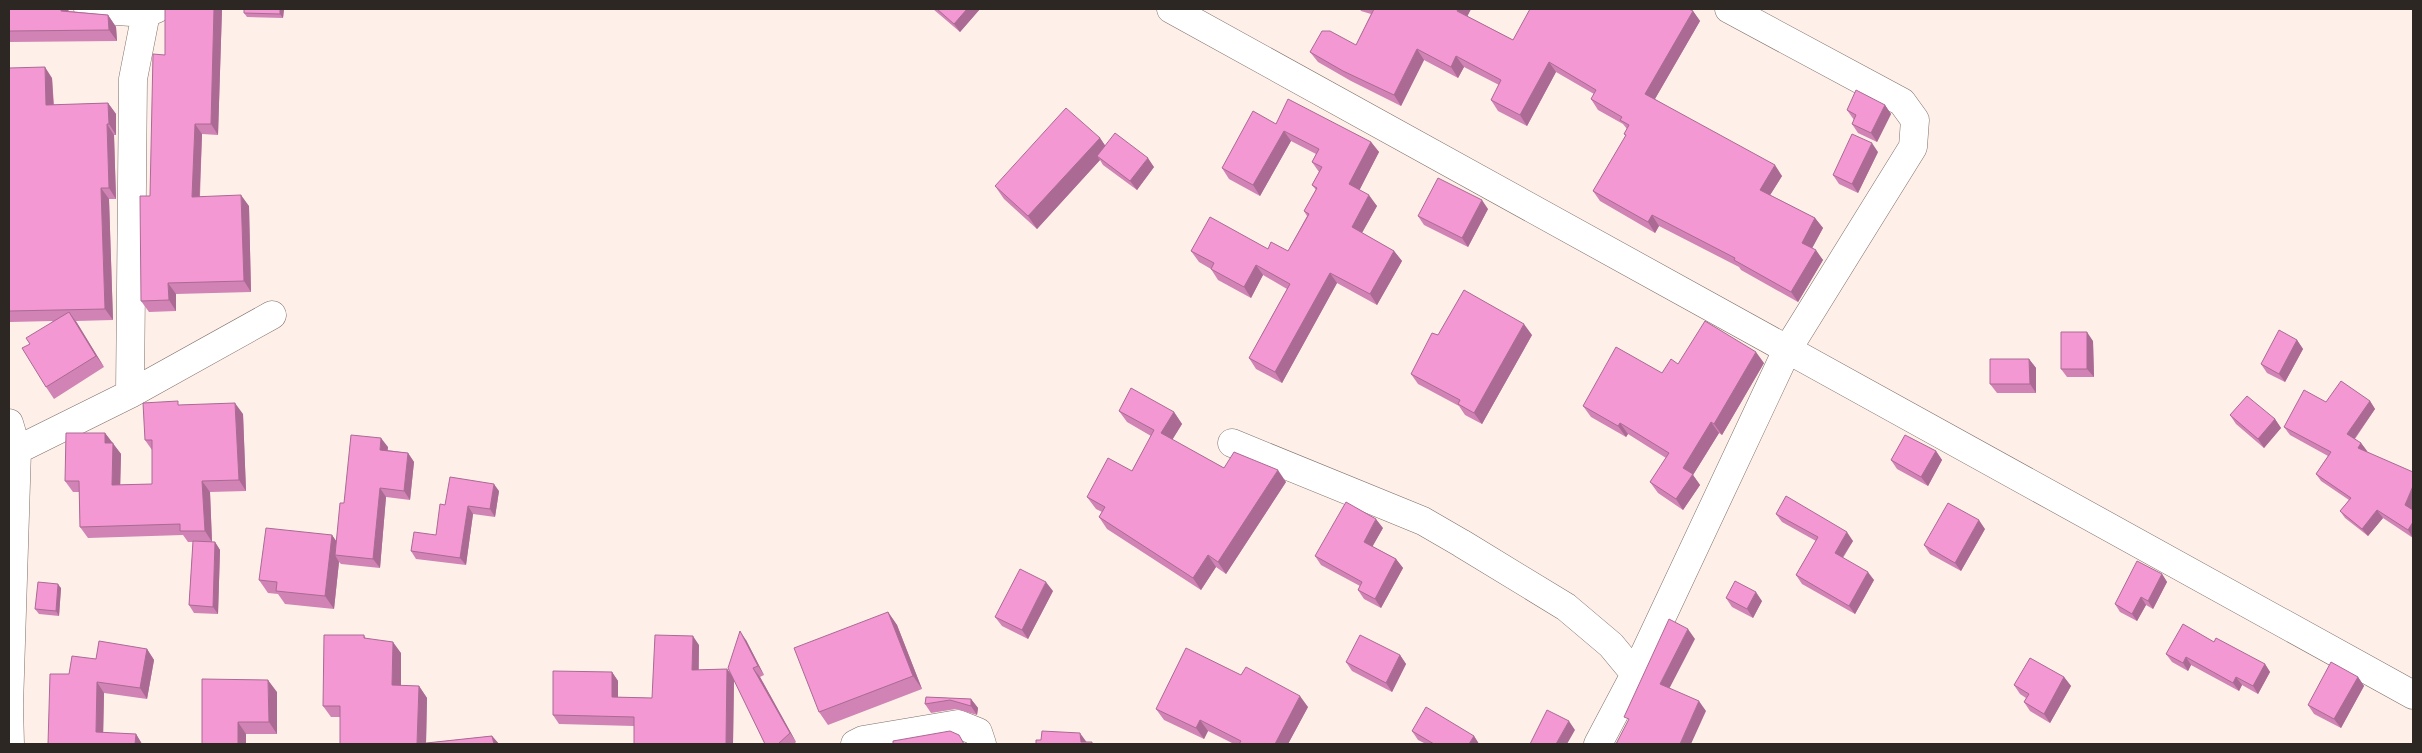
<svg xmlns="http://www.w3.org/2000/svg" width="2422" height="753" viewBox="0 0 2422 753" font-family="'Titillium Web',sans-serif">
<rect width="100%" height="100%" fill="#fef0e9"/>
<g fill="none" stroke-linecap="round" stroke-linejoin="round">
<g stroke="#7d6f67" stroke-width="29">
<path id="minor" d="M 88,9 L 146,13 L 156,9
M 1171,9 L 2413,695
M 130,394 L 133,79 L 146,13
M 9,423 L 17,450 L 9,706 L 10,744
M 1232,443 L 1423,521 L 1461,543 L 1566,607 L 1611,645 L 1635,674
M 9,454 L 130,394 L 272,315
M 855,744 L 863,740 L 958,724 L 978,732 L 982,744
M 1598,744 L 1635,674 L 1787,350 L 1913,147 L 1915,120 L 1902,102 L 1729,9"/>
</g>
<use href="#minor" stroke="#fff" stroke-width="28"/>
</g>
<path fill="#d183b5" d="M 9,9 L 68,9 L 69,11 L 108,15 L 116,27 L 117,41 L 9,42 Z
M 165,9 L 222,9 L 218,135 L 202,134 L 200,197 L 249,206 L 251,292 L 176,294 L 176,311 L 149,312 L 141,301 L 150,196 L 165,55 Z
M 244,9 L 284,9 L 283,18 L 247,17 L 244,13 Z
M 933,9 L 980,9 L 960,32 Z
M 1360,9 L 1471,9 L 1467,16 L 1513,40 L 1693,11 L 1700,21 L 1655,99 L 1782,176 L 1770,195 L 1815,218 L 1823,228 L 1812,248 L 1823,260 L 1798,302 L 1741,270 L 1739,267 L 1659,226 L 1655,233 L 1600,201 L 1593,191 L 1626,136 L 1624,134 L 1627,129 L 1623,124 L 1598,110 L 1591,99 L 1594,94 L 1556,72 L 1527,126 L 1498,111 L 1491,100 L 1499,85 L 1464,67 L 1458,78 L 1424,60 L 1401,106 L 1351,81 L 1318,62 L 1310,52 L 1356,45 L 1371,14 L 1361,11 Z
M 9,68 L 52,78 L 54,105 L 108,103 L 116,114 L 116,135 L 114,135 L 116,199 L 109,199 L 113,320 L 76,321 L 104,367 L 54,399 L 46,387 L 30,344 L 53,321 L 10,322 L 9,320 Z
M 1885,105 L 1891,114 L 1877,142 L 1858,133 L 1852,124 L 1854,120 L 1847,110 Z
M 1276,124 L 1371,142 L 1379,152 L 1359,190 L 1377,206 L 1362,233 L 1394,251 L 1402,261 L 1377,305 L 1337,283 L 1282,383 L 1256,369 L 1249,358 L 1287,289 L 1263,275 L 1251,298 L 1218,280 L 1211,269 L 1199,262 L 1191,251 L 1268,249 L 1288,251 L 1307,216 L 1304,211 L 1316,190 L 1312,185 L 1319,172 L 1312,162 L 1316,154 L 1291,141 L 1260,196 L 1229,179 L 1222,168 Z
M 1100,138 L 1105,146 L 1154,167 L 1137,190 L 1103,165 L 1100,160 L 1037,229 L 1004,199 L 995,186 Z
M 1878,152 L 1858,193 L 1839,184 L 1833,175 Z
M 1488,209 L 1468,247 L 1424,225 L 1418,216 Z
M 1438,335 L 1532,335 L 1482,424 L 1465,415 L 1459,406 L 1418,384 L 1411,374 Z
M 2297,340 L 2303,349 L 2285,382 L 2267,373 L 2261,364 Z
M 2093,341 L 2094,377 L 2067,377 L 2061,369 Z
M 2029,359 L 2036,368 L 2036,393 L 1997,393 L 1990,384 Z
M 1764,363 L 1722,435 L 1719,433 L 1693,475 L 1700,485 L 1683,510 L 1658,493 L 1650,482 L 1666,458 L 1628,434 L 1626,437 L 1591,417 L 1583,406 L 1662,373 L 1678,364 Z
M 2370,401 L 2375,409 L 2355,439 L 2361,443 L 2367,451 L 2413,510 L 2413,538 L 2383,518 L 2368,536 L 2345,518 L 2340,511 L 2349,500 L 2321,481 L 2316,474 L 2328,456 L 2290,435 L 2284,427 L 2326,402 Z
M 180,405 L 243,414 L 246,491 L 210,492 L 212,542 L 207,542 L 215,542 L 220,550 L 218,614 L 194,613 L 189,605 L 193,542 L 188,542 L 183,535 L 88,538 L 80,527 L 79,492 L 73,492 L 65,481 L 105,433 L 121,454 L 120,485 L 152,484 L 152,450 L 145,440 Z
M 1119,411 L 1174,412 L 1182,424 L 1172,440 L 1224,468 L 1286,482 L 1226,574 L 1216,567 L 1201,590 L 1107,529 L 1099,517 L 1102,512 L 1096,509 L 1087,497 L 1132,471 L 1151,436 L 1127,422 Z
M 2230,415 L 2275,419 L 2281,428 L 2264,448 L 2236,424 Z
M 388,447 L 387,450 L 408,453 L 414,462 L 410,500 L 386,497 L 380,568 L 341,564 L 339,562 L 334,609 L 285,604 L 278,594 L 268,593 L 259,580 L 332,535 L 336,541 L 344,503 Z
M 1936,451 L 1942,460 L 1928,486 L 1897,469 L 1891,460 Z
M 499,491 L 495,517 L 473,514 L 466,565 L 416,559 L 411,551 L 436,535 L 445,505 Z
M 1776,514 L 1853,541 L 1843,558 L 1874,580 L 1855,614 L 1802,584 L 1796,575 L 1816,541 L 1782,522 Z
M 1383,528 L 1372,546 L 1396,559 L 1403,568 L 1381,608 L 1364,599 L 1358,590 L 1360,586 L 1321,565 L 1315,556 Z
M 1985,529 L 1961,571 L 1930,554 L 1924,545 Z
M 2162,574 L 2167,582 L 2153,609 L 2146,605 L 2137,621 L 2120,612 L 2115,604 Z
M 61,588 L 59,616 L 39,614 L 35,609 Z
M 1053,591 L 1028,639 L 1002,626 L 995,617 Z
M 1726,598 L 1762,601 L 1753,618 L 1732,607 Z
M 888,612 L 897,625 L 922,689 L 828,725 L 819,712 Z
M 364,635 L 366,639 L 401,653 L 401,686 L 419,686 L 427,698 L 426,743 L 492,736 L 499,744 L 340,744 L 340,717 L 331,717 L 323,706 Z
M 746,640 L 764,675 L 760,677 L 796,742 L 794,744 L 765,744 L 734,679 L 733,744 L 634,726 L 559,724 L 553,715 L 612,672 L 618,681 L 618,697 L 652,698 L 699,645 L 699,670 L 727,669 L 732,676 Z
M 2214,642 L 2265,664 L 2270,672 L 2258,694 L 2242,685 L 2239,691 L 2191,665 L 2188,671 L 2172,662 L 2166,654 Z
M 147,649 L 154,660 L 147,699 L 104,693 L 103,733 L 136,734 L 142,744 L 48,744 L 69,674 L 96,659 Z
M 1400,655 L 1406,664 L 1392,692 L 1352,671 L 1346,662 Z
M 1241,675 L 1308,707 L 1288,744 L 1234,744 L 1208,731 L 1204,739 L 1164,720 L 1156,709 Z
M 2064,677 L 2071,686 L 2050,723 L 2030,711 L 2024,702 L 2026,698 L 2020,694 L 2014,685 Z
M 2358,677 L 2364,686 L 2341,728 L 2314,714 L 2308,705 Z
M 277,692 L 277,734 L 246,734 L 246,744 L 202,744 Z
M 926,697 L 971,699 L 978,708 L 977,715 L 956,709 L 931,713 L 925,704 Z
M 1412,731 L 1474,736 L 1479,744 L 1426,744 L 1418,740 Z"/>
<path fill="#aa6a93" d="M 61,9 L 68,9 L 69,22 L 61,11 Z
M 214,9 L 222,9 L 218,135 L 211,124 Z
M 280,9 L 284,9 L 283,18 L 280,14 Z
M 967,9 L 980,9 L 960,32 L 954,24 Z
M 1458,9 L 1471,9 L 1465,21 L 1457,11 Z
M 1693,11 L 1700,21 L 1652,104 L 1645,94 Z
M 108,15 L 116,27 L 117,41 L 109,30 Z
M 1417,49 L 1424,60 L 1401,106 L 1394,95 Z
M 1456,56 L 1464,67 L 1458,78 L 1451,67 Z
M 1549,62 L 1556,72 L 1527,126 L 1520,115 Z
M 45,67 L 52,78 L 54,116 L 46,105 Z
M 108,103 L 116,114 L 116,135 L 109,124 Z
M 1885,105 L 1891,114 L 1877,142 L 1871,133 Z
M 107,124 L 114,135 L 116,199 L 109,188 Z
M 195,124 L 202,134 L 199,208 L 192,197 Z
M 1284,131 L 1291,141 L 1260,196 L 1253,185 Z
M 1100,138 L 1109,151 L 1097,156 L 1100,160 L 1037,229 L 1028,216 Z
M 1371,142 L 1379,152 L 1357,195 L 1349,184 Z
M 1872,143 L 1878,152 L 1858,193 L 1852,184 Z
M 1148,158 L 1154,167 L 1137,190 L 1130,181 Z
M 1775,165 L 1782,176 L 1767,200 L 1760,190 Z
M 101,188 L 109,199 L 113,320 L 105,309 Z
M 241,195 L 249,206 L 251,292 L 244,281 Z
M 1369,195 L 1377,206 L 1359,238 L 1352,227 Z
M 1482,200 L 1488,209 L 1468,247 L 1462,238 Z
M 1652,215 L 1659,226 L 1655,233 L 1648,222 Z
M 1815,218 L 1823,228 L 1809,254 L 1802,243 Z
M 1816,250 L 1823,260 L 1798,302 L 1791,292 Z
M 1394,251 L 1402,261 L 1377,305 L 1370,294 Z
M 1256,265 L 1263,275 L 1251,298 L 1244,287 Z
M 1330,273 L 1337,283 L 1282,383 L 1275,372 Z
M 168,283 L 176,294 L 176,311 L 169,300 Z
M 69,312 L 77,323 L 104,367 L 96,356 Z
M 1524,324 L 1532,335 L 1482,424 L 1474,413 Z
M 2087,332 L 2093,341 L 2094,377 L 2087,369 Z
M 2297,340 L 2303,349 L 2285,382 L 2279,374 Z
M 1756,352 L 1764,363 L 1722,435 L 1714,424 Z
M 2029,359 L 2036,368 L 2036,393 L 2030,384 Z
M 2370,401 L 2375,409 L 2352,442 L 2347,434 Z
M 235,403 L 243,414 L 246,491 L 239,480 Z
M 1174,412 L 1182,424 L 1169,445 L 1161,433 Z
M 2275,419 L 2281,428 L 2264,448 L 2258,439 Z
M 1711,422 L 1719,433 L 1693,475 L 1700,485 L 1683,510 L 1676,499 L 1683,468 Z
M 1620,423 L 1628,434 L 1626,437 L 1618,426 Z
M 105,433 L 121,454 L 120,496 L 112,485 L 105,443 Z
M 381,438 L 388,447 L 387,459 L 380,450 Z
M 2361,443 L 2367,451 L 2364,456 L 2358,448 Z
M 1936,451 L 1942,460 L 1928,486 L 1921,477 Z
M 408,453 L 414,462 L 410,500 L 404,491 Z
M 1278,470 L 1286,482 L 1226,574 L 1218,562 Z
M 202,481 L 210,492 L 212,542 L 205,531 Z
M 494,484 L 499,491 L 495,517 L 490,509 Z
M 2413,486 L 2413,507 L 2411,513 L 2405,505 Z
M 380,488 L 386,497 L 380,568 L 373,559 Z
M 468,506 L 473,514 L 466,565 L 460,558 Z
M 2377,510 L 2383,518 L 2368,536 L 2362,529 Z
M 1376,519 L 1383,528 L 1370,551 L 1364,542 Z
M 1979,520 L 1985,529 L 1961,571 L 1955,563 Z
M 2413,522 L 2413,538 L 2408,530 Z
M 1847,532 L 1853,541 L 1840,561 L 1835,553 Z
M 332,535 L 341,548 L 335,555 L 339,562 L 334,609 L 325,596 Z
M 215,542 L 220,550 L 218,614 L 213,607 Z
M 1208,555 L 1216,567 L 1201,590 L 1193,578 Z
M 1396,559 L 1403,568 L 1381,608 L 1375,599 Z
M 1868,572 L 1874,580 L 1855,614 L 1849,606 Z
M 2162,574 L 2167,582 L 2153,609 L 2148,601 Z
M 1046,582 L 1053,591 L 1028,639 L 1022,630 Z
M 58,584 L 61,588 L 59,616 L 56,611 Z
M 1756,592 L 1762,601 L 1753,618 L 1747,609 Z
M 2141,597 L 2146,605 L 2137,621 L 2132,614 Z
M 888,612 L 897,625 L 922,689 L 913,676 Z
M 1688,629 L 1695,639 L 1667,693 L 1660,684 Z
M 740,631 L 746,640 L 764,675 L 758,666 Z
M 693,636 L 699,645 L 698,679 L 692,670 Z
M 393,642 L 401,653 L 401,697 L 392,685 Z
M 147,649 L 154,660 L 147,699 L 140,688 Z
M 1400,655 L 1406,664 L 1392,692 L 1386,683 Z
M 2186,657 L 2191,665 L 2188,671 L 2183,663 Z
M 2265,664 L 2270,672 L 2258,694 L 2253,686 Z
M 753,668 L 760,677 L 796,742 L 790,733 Z
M 727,669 L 734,678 L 733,744 L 726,744 Z
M 612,672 L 618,681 L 618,706 L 612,697 Z
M 2064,677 L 2071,686 L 2050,723 L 2044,714 Z
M 2236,677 L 2242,685 L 2239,691 L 2233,683 Z
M 2358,677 L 2364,686 L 2341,728 L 2334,719 Z
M 268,680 L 277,692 L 277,734 L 269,722 Z
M 97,682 L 104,693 L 103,743 L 96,732 Z
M 419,686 L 427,698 L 426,744 L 417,744 Z
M 1300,696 L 1308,707 L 1288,744 L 1275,744 Z
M 971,699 L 978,708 L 977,715 L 971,706 Z
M 1699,701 L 1706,711 L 1691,744 L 1680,744 Z
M 1200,720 L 1208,731 L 1204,739 L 1196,728 Z
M 1569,721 L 1575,730 L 1567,744 L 1556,744 Z
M 238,722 L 246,734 L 246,744 L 238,744 Z
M 1080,733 L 1088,744 L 1081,742 Z
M 136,734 L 142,744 L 135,744 Z
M 492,736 L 499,744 L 494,744 Z
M 1474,736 L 1479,744 L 1469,744 Z"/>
<path fill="#f398d2" stroke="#aa6a93" d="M 9,9 L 61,9 L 61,11 L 108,15 L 109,30 L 9,31 Z
M 165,9 L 214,9 L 211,124 L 195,124 L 192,197 L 241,195 L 244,281 L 168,283 L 169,300 L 141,301 L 140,196 L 150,196 L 153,54 L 165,55 Z
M 244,9 L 280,9 L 280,14 L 244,13 Z
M 937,9 L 967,9 L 954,24 Z
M 1374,9 L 1458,9 L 1457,11 L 1513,40 L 1530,9 L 1689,9 L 1693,11 L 1645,94 L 1775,165 L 1760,190 L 1815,218 L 1802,243 L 1816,250 L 1791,292 L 1734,260 L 1735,258 L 1652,215 L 1648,222 L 1593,191 L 1626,135 L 1624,134 L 1629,125 L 1620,120 L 1622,117 L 1591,99 L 1596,90 L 1549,62 L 1520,115 L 1491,100 L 1501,80 L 1456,56 L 1451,67 L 1417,49 L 1394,95 L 1343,71 L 1310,52 L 1322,31 L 1330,31 L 1356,45 Z
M 45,67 L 46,105 L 108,103 L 109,124 L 107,124 L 109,188 L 101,188 L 105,309 L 9,311 L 9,68 Z
M 1856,90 L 1885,105 L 1871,133 L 1852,124 L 1856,115 L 1847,110 Z
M 1288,99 L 1371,142 L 1349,184 L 1369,195 L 1352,227 L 1394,251 L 1370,294 L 1330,273 L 1275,372 L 1249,358 L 1290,284 L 1256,265 L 1244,287 L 1211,269 L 1214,263 L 1191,251 L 1210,217 L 1268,249 L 1271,242 L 1288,251 L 1309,214 L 1304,211 L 1317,188 L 1312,185 L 1322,167 L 1312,162 L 1319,149 L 1284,131 L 1253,185 L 1222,168 L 1253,111 L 1276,124 Z
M 1066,108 L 1100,138 L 1028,216 L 995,186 Z
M 1115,133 L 1148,158 L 1130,181 L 1097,156 Z
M 1852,134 L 1872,143 L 1852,184 L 1833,175 Z
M 1438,178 L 1482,200 L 1462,238 L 1418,216 Z
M 1464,290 L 1524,324 L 1474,413 L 1458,404 L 1460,400 L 1411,374 L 1432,333 L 1438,335 Z
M 69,312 L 96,356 L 46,387 L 22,348 L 30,344 L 26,338 Z
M 1705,321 L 1756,352 L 1714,424 L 1711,422 L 1683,468 L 1693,474 L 1676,499 L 1650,482 L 1669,453 L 1620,423 L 1618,426 L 1583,406 L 1616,347 L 1662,373 L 1671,359 L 1678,364 Z
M 2279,330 L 2297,340 L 2279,374 L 2261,364 Z
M 2061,332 L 2087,332 L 2087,369 L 2061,369 Z
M 1990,359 L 2029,359 L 2030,384 L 1990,384 Z
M 2341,381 L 2370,401 L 2347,434 L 2361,443 L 2358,448 L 2413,472 L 2413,486 L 2405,505 L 2413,510 L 2413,522 L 2408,530 L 2377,510 L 2362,529 L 2340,511 L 2351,498 L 2316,474 L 2331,452 L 2284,427 L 2304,390 L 2326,402 Z
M 1131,388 L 1174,412 L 1161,433 L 1224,468 L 1234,452 L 1278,470 L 1218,562 L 1208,555 L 1193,578 L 1099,517 L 1105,507 L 1087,497 L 1108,458 L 1132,471 L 1154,430 L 1119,411 Z
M 2247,396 L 2275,419 L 2258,439 L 2230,415 Z
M 178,401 L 178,405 L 235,403 L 239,480 L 202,481 L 205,531 L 180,531 L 180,524 L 80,527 L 79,481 L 65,481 L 66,433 L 105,433 L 105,443 L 113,443 L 112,485 L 152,484 L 152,440 L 145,440 L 143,403 Z
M 351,435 L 381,438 L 380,450 L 408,453 L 404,491 L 380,488 L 373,559 L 335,555 L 340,503 L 344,503 Z
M 1905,435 L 1936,451 L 1921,477 L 1891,460 Z
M 450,477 L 494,484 L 490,509 L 468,506 L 460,558 L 411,551 L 414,532 L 436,535 L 440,504 L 445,505 Z
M 1786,496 L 1847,532 L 1835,553 L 1868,572 L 1849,606 L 1796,575 L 1818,537 L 1776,514 Z
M 1346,502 L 1376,519 L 1364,542 L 1396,559 L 1375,599 L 1358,590 L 1362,582 L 1315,556 Z
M 1948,503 L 1979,520 L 1955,563 L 1924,545 Z
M 266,528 L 332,535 L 325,596 L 276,591 L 277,582 L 259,580 Z
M 193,541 L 215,542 L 213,607 L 189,605 Z
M 2137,561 L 2162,574 L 2148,601 L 2141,597 L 2132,614 L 2115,604 Z
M 1020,569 L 1046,582 L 1022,630 L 995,617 Z
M 1735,581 L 1756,592 L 1747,609 L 1726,598 Z
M 38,582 L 58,584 L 56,611 L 35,609 Z
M 888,612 L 913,676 L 819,712 L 794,648 Z
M 1669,619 L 1688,629 L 1660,684 L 1699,701 L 1680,744 L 1616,744 L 1629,719 L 1624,717 Z
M 2183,624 L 2214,642 L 2216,638 L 2265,664 L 2253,686 L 2236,677 L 2233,683 L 2186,657 L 2183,663 L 2166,654 Z
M 740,631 L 758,666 L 753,668 L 790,733 L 778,744 L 765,744 L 728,668 Z
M 324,635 L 364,635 L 364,638 L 393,642 L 392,685 L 419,686 L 417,744 L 492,736 L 494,744 L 340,744 L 340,706 L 323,706 Z
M 655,635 L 693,636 L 692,670 L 727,669 L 726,744 L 634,744 L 634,717 L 553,715 L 553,671 L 612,672 L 612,697 L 652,698 Z
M 1360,635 L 1400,655 L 1386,683 L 1346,662 Z
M 99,641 L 147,649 L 140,688 L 97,682 L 96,732 L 136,734 L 135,744 L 48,744 L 50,674 L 69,674 L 72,656 L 96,659 Z
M 1186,648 L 1241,675 L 1246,667 L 1300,696 L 1275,744 L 1239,744 L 1241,741 L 1200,720 L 1196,728 L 1156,709 Z
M 2030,658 L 2064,677 L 2044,714 L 2024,702 L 2029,694 L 2014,685 Z
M 2331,662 L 2358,677 L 2334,719 L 2308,705 Z
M 202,679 L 268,680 L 269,722 L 238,722 L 238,744 L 202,744 Z
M 926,697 L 971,699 L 971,706 L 950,700 L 925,704 Z
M 1426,707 L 1474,736 L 1469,744 L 1434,744 L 1412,731 Z
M 1547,710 L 1569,721 L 1556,744 L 1530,744 Z
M 950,731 L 959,735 L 964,744 L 893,744 L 893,741 Z
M 1042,731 L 1080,733 L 1081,742 L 1092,742 L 1092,744 L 1036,744 L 1036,740 L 1041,740 Z"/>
<rect width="2422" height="753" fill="none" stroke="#2d2724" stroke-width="20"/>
</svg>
